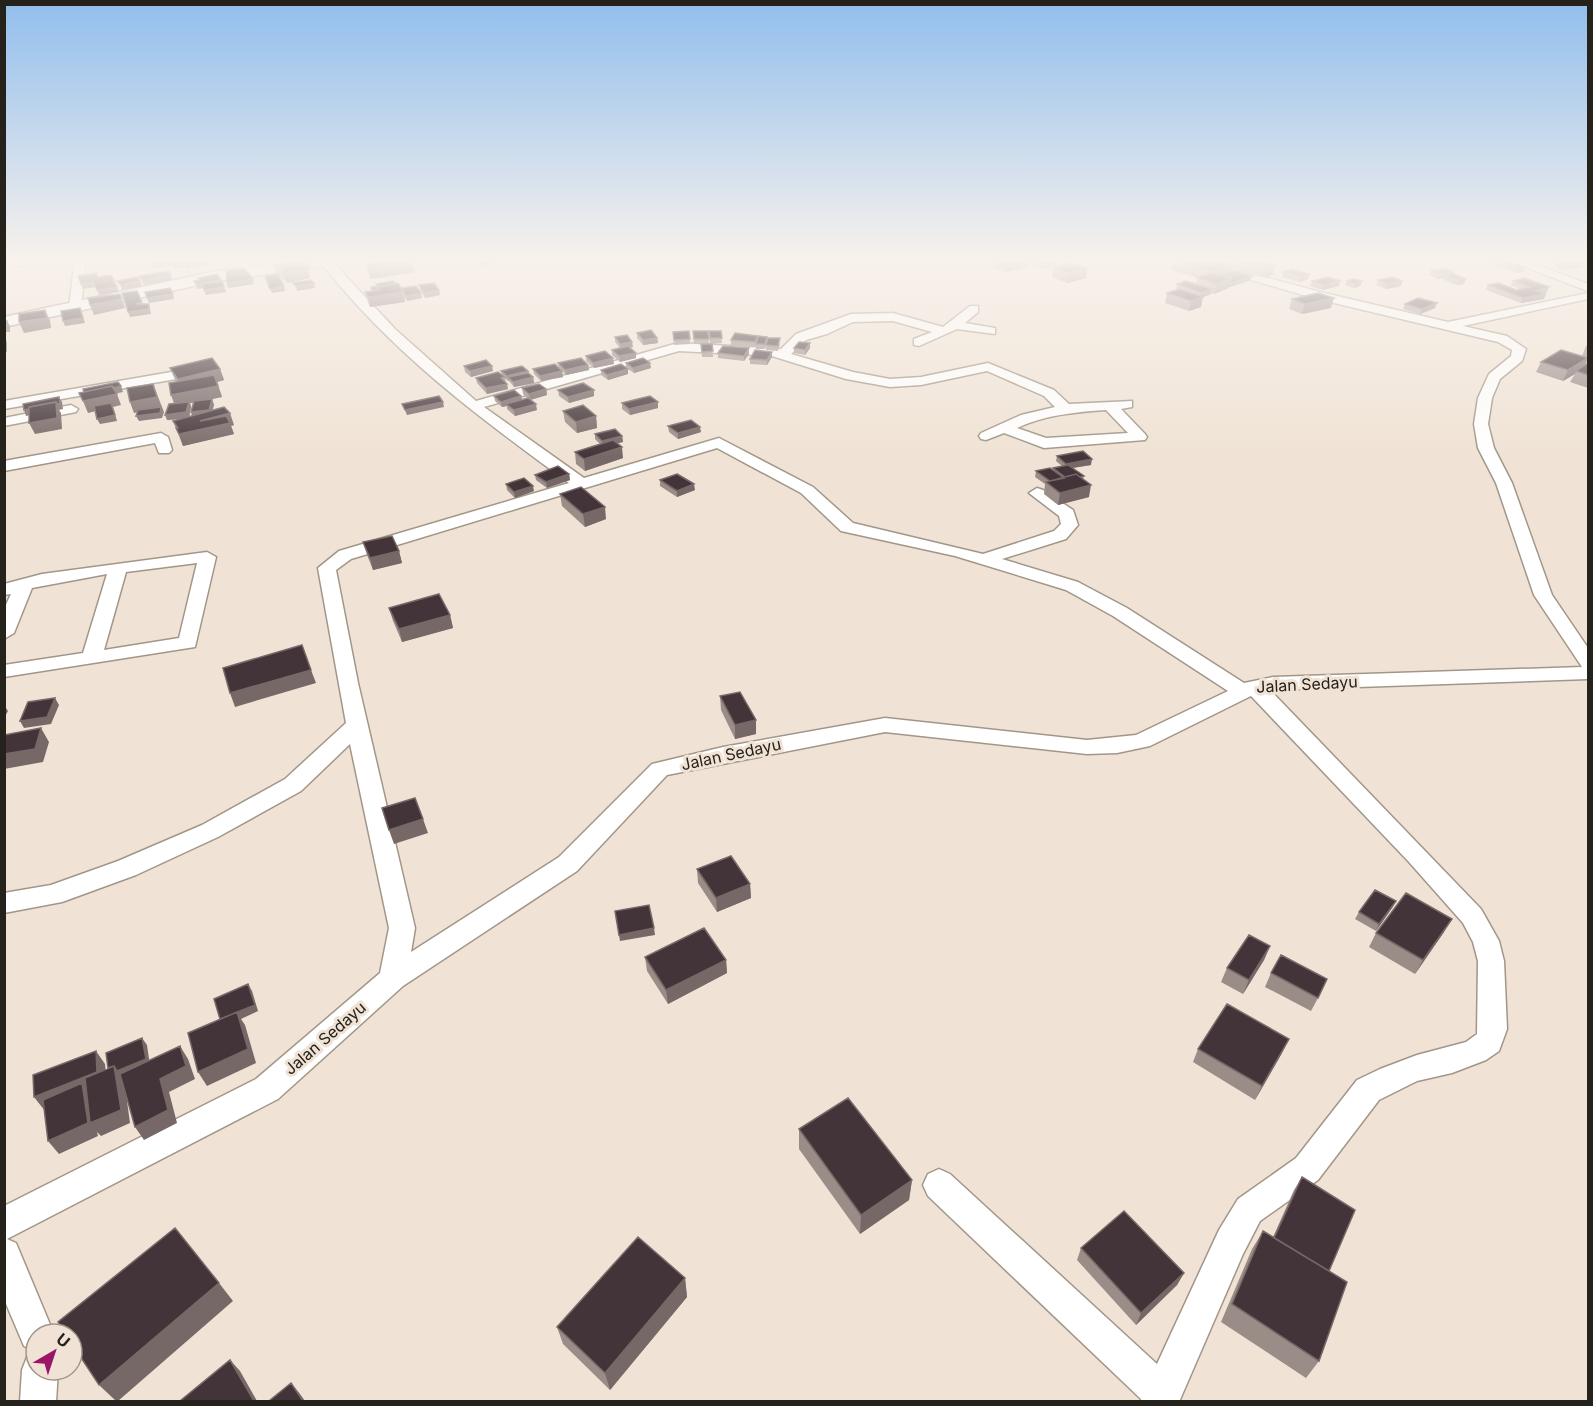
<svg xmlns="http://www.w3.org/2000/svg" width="1593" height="1406" viewBox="0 0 1593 1406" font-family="Inter,sans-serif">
<rect width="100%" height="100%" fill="#f0e3d5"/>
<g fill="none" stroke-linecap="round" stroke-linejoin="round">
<g stroke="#a19688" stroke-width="4">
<path id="service" d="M 1460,260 L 1472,260 L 1458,263 L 1457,262 Z"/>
</g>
<g stroke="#a19688" stroke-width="3">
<path id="minor" d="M 41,260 L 18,266 L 12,263 L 16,260 Z
M 75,260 L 86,260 L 81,307 L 75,311 L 69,307 Z
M 239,260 L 250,260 L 248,273 L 238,271 Z
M 331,260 L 395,329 L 476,401 L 678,343 L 781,349 L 796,334 L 851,314 L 893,313 L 943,327 L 970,306 L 978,306 L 978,312 L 965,323 L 995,328 L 995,334 L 957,329 L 919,346 L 914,345 L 914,339 L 932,332 L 893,321 L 853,322 L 827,334 L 806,340 L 791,354 L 853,372 L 890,379 L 921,377 L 988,363 L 1054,390 L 1069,404 L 1132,401 L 1132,407 L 1121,409 L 1145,434 L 1147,437 L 1145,440 L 1044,448 L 1004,433 L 986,440 L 981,439 L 979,436 L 981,433 L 1021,415 L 1055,407 L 1044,396 L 987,371 L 921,385 L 890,387 L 846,379 L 772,356 L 679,351 L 484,407 L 584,478 L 719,438 L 813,487 L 853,523 L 983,554 L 1054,531 L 1061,524 L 1059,516 L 1029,493 L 1037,488 L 1043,490 L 1073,510 L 1078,525 L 1066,539 L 1002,559 L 1078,582 L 1127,608 L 1244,683 L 1273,677 L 1582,667 L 1534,595 L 1496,483 L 1478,448 L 1474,424 L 1478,398 L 1489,374 L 1511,356 L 1512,350 L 1498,342 L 1313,298 L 1184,260 L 1202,260 L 1320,292 L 1448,322 L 1588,293 L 1588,299 L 1463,326 L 1507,336 L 1526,349 L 1522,361 L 1500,379 L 1492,398 L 1488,424 L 1494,448 L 1512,483 L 1552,595 L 1588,648 L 1588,679 L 1270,690 L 1481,909 L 1499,941 L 1504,961 L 1507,1029 L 1499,1051 L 1486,1060 L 1452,1073 L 1417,1081 L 1379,1100 L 1318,1180 L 1260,1221 L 1243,1254 L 1179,1402 L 1140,1402 L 1141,1399 L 928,1196 L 923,1185 L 928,1174 L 939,1169 L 950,1174 L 1157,1364 L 1219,1230 L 1238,1199 L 1296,1158 L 1357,1080 L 1380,1069 L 1417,1055 L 1466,1042 L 1477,1034 L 1478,961 L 1473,942 L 1463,923 L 1409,862 L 1251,696 L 1150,746 L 1117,753 L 1087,754 L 885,732 L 667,775 L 577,871 L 403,986 L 278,1099 L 7,1239 L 16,1243 L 54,1334 L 36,1334 L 36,1352 L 24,1346 L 4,1299 L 4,1206 L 256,1079 L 380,973 L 389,928 L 350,744 L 301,791 L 218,837 L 136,875 L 62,902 L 4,913 L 4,893 L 51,885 L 118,861 L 202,825 L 285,779 L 346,723 L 318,568 L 339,551 L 569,483 C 480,418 388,350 320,261 ZM 1106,410 L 1128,433 L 1046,438 L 1017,428 C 1045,415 1075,412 1106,410 ZM 717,448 L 801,493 L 841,531 L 955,556 L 1066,590 L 1113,616 L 1228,691 L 1136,735 L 1087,740 L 885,718 L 723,747 L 652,764 L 559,857 L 411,952 L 415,928 L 358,683 L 336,570 L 351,559 Z
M 1507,260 L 1523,260 L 1588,284 L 1588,291 Z
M 177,371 L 182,372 L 182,378 L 4,409 L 4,401 Z
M 71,405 L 78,409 L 76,412 L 4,426 L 4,418 Z
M 161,433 L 168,437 L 172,450 L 169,453 L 159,453 L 155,443 L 4,471 L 4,461 Z
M 207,552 L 216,557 L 195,647 L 4,677 L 4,665 L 83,653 L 107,574 L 32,588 L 14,633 L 4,639 L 4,609 L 11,594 L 4,595 L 4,584 L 42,574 ZM 197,563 L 179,638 L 104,650 L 126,572 Z
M 36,1354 L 36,1370 L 58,1370 L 56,1402 L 20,1402 L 22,1370 L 27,1357 Z"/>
</g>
<g stroke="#a19688" stroke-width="3">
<path id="secondary" d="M 298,260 L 342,260 L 334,265 L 217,281 L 4,327 L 4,317 L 217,271 Z"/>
</g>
<use href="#service" fill="#fff" fill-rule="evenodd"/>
<use href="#minor" fill="#fff" fill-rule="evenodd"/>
<use href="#secondary" fill="#fff" fill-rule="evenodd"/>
</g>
<path fill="#9a8c87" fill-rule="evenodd" d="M 376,260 L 411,260 L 415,272 L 371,279 L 368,273 L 366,264 L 377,262 Z
M 472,260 L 503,260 L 503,262 L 494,264 L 492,262 L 492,265 L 482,267 Z
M 1003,260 L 1028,260 L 1028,262 L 1028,260 L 1058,260 L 1057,265 L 1043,269 L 1028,264 L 1027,267 L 1006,272 L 994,268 L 995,263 Z
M 1173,260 L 1206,262 L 1206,264 L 1210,262 L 1206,261 L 1206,260 L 1221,260 L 1218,261 L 1231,264 L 1232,260 L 1275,265 L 1273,274 L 1266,278 L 1239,272 L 1251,280 L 1230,287 L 1229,287 L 1214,294 L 1211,293 L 1211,294 L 1203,297 L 1201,307 L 1189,311 L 1165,303 L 1167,293 L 1178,290 L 1176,289 L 1177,284 L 1196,284 L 1198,278 L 1194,277 L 1194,275 L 1192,276 L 1171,270 Z
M 1410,260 L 1426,260 L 1425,262 L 1418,263 Z
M 1488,260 L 1510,260 L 1512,261 L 1511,263 L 1526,267 L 1524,272 L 1517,273 L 1505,269 L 1505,267 L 1502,268 L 1487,263 Z
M 1556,262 L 1584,262 L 1582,267 L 1563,270 L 1554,266 Z
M 283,264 L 310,265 L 310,269 L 308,269 L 310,278 L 287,283 L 279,275 L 278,273 L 276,273 L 273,265 Z
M 1053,267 L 1087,268 L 1086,278 L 1067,283 L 1052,277 Z
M 1431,270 L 1454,274 L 1464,284 L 1456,285 L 1444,280 L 1444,278 L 1437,279 L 1429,275 Z
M 1283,272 L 1309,274 L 1308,279 L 1300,282 L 1282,277 Z
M 1378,280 L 1402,281 L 1401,286 L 1386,289 L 1376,285 Z
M 1312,281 L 1339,286 L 1322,290 L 1310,286 Z
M 1347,281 L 1362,281 L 1360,286 L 1354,288 L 1345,285 Z
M 1513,281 L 1547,292 L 1544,293 L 1544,299 L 1521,303 L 1486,290 L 1488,285 L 1516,290 L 1520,289 L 1511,285 Z
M 376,284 L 395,284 L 401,288 L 421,293 L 422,298 L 407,301 L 404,297 L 405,302 L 370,307 L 368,302 L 365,292 L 372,292 L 371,287 L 377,286 Z
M 419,285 L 440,295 L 425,298 L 420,290 Z
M 1292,299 L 1331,308 L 1302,314 L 1289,309 Z
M 1405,304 L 1435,308 L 1420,314 L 1403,309 Z
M 689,331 L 690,344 L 674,345 L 673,332 Z
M 693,331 L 708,331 L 709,344 L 694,344 Z
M 709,331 L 721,331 L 722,343 L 710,344 Z
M 637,333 L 657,338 L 658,343 L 643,345 L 637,338 Z
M 758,336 L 758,339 L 767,337 L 767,342 L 780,344 L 778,351 L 766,350 L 767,343 L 765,349 L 756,349 L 756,345 L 755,347 L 731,345 L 731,340 Z
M 615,337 L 633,347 L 630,348 L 636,353 L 636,358 L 620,362 L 612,355 L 612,350 L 620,348 L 615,342 Z
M 810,343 L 810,348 L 805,355 L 794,353 L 794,348 Z
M 701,344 L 712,344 L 713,357 L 702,357 Z
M 1588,344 L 1588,361 L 1587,361 L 1584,366 L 1588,363 L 1588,388 L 1570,382 L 1575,374 L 1563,381 L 1536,372 L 1541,362 L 1582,356 L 1586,346 Z
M 772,352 L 772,357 L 767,365 L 750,364 L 750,359 Z
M 718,353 L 749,354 L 744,361 L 718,358 Z
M 586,356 L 614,364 L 594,368 L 586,361 Z
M 558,363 L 588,365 L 589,370 L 566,375 L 562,371 L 563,377 L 541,381 L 534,374 L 533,369 L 559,368 Z
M 626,363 L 651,368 L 634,373 L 628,369 L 628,374 L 608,380 L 601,375 L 601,370 L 626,368 Z
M 464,366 L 493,371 L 471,377 L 465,372 Z
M 170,368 L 220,369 L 224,380 L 217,382 L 222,397 L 212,399 L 214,405 L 212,410 L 234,425 L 231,426 L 234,434 L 183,446 L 173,421 L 181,419 L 167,420 L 174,403 L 176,382 ZM 190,403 L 194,403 L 191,412 L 192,416 L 189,417 L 191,407 Z
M 501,371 L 528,371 L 529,373 L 533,377 L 534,383 L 514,387 L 509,381 L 505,379 L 508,389 L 487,394 L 477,383 L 476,378 L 502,375 Z
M 522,388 L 546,389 L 547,395 L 530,400 L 537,410 L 515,416 L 507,409 L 507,406 L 502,407 L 495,401 L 494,396 L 521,396 L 522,399 L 527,398 L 523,394 Z
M 558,390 L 594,390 L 594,396 L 569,403 L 559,396 Z
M 658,402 L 658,408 L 630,415 L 622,409 L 622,403 Z
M 563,411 L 596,416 L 597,428 L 577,433 L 565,422 Z
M 668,426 L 701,432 L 678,439 L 669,432 Z
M 595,434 L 622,436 L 623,442 L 618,443 L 623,458 L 585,471 L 576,464 L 575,452 L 600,444 L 595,439 Z
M 1057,456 L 1091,465 L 1073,468 L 1084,476 L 1083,479 L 1089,497 L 1058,505 L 1044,494 L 1045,484 L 1035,477 L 1036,471 L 1053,470 L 1053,468 L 1062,466 L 1056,461 Z
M 569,474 L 570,480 L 547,488 L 536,480 L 535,475 Z
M 660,480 L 695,490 L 677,497 L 660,486 Z
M 506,484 L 534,491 L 515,498 L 507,490 Z
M 560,494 L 606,519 L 585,527 L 562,506 Z
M 363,542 L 399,551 L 402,563 L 373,570 L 367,555 Z
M 389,608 L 450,615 L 453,628 L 402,642 L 393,621 Z
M 720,696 L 756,734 L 735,739 L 721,710 Z
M 697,869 L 750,884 L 751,898 L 717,912 L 698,883 Z
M 1396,901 L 1392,908 L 1376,931 L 1355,919 L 1359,912 Z
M 1444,932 L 1415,974 L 1369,947 L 1376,933 Z
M 1270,946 L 1264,960 L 1243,994 L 1221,982 L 1227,968 Z
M 645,957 L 726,960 L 727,973 L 668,1004 L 647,971 Z
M 1271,973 L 1318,998 L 1311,1011 L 1265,987 Z
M 1198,1049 L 1282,1053 L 1255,1100 L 1193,1062 Z
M 799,1129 L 912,1180 L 909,1200 L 860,1234 L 799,1149 Z
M 1302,1177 L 1329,1271 L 1319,1361 L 1306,1378 L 1221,1322 L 1252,1249 L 1263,1231 L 1273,1237 L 1294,1190 Z
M 1081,1248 L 1184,1273 L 1177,1285 L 1136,1325 L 1077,1260 Z
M 685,1278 L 687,1297 L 610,1390 L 563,1344 L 557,1327 Z"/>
<path fill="#776868" d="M 171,260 L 172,260 L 173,263 L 183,260 L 183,267 L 174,268 L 173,264 L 172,266 L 153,268 L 152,263 Z
M 210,260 L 209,265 L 186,268 L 184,263 Z
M 252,260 L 275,260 L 253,263 Z
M 309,260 L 310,269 L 308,269 L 310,278 L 287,283 L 284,273 Z
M 491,260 L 492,265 L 482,267 L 481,262 Z
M 494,260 L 503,260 L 503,262 L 494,264 Z
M 1024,260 L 1028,260 L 1027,267 L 1006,272 L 1006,268 Z
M 1058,260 L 1057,265 L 1043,269 L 1044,265 Z
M 1420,260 L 1426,260 L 1425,262 L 1418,263 Z
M 1512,261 L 1510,265 L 1506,264 L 1505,267 L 1502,268 L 1504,263 Z
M 1206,262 L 1205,270 L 1196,267 L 1194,275 L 1192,276 L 1194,266 Z
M 1584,262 L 1582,267 L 1563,270 L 1565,265 Z
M 413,263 L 415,272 L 371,279 L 369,269 Z
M 1233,264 L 1231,273 L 1218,278 L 1212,272 Z
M 1275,265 L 1273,274 L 1266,278 L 1269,268 Z
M 1526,267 L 1524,272 L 1517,273 L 1519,269 Z
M 1087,268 L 1086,278 L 1067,283 L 1069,273 Z
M 1454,273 L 1452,277 L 1445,275 L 1444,278 L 1437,279 L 1438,274 Z
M 1309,274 L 1308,279 L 1300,282 L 1302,277 Z
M 171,275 L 172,280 L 144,285 L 142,280 Z
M 1252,276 L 1251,280 L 1230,287 L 1232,283 Z
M 1231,278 L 1229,288 L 1214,294 L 1216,284 Z
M 253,279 L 254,284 L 228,288 L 227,283 Z
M 1466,279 L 1464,284 L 1456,285 L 1458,280 Z
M 221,280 L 222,285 L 197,289 L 196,284 Z
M 140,281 L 142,286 L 122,290 L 121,285 Z
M 1340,281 L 1339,286 L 1322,290 L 1324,285 Z
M 1362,281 L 1360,286 L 1354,288 L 1356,284 Z
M 1402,281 L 1401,286 L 1386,289 L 1387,284 Z
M 93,282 L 95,287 L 83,289 L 81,284 Z
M 314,283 L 315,288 L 297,291 L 296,286 Z
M 284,286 L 285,291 L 272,293 L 270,289 Z
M 117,287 L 119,292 L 99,295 L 97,290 Z
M 224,287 L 226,292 L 206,295 L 204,290 Z
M 1549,287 L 1547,292 L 1535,296 L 1537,291 Z
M 1212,289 L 1211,294 L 1203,297 L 1201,307 L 1189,311 L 1191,301 L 1200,298 L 1201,293 Z
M 439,290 L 440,295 L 425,298 L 424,293 Z
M 403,292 L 405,302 L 370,307 L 368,297 Z
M 421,293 L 422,298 L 407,301 L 406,296 Z
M 173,294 L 174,299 L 149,303 L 147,298 Z
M 1546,294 L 1544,299 L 1521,303 L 1523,298 Z
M 1334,298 L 1331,308 L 1302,314 L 1305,304 Z
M 122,299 L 125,308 L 94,315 L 90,305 Z
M 1437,303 L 1435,308 L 1420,314 L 1422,309 Z
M 149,304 L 151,314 L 130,317 L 128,312 Z
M 80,308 L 85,323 L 65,326 L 63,321 Z
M 45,310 L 50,320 L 51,328 L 24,333 L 19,322 Z
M 7,321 L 10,326 L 10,332 L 4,332 L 4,327 Z
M 4,336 L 7,342 L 7,352 L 4,353 Z
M 657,338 L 658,343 L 643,345 L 643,340 Z
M 632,342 L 633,347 L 621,349 L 620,344 Z
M 810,343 L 810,348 L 805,355 L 805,350 Z
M 749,348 L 749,354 L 744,361 L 744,356 Z
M 772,352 L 772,357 L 767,365 L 767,360 Z
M 636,353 L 636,358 L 620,362 L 619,356 Z
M 613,358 L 614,364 L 594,368 L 593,363 Z
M 1588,358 L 1583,369 L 1576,371 L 1575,374 L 1563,381 L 1568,370 Z
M 650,363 L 651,368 L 634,373 L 633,368 Z
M 588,365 L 589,370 L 566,375 L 565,370 Z
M 492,366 L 493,371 L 471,377 L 470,371 Z
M 220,369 L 224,380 L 217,382 L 222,397 L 212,399 L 214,405 L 211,415 L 193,417 L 191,412 L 212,399 L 190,403 L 191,407 L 189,418 L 167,420 L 165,415 L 175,406 L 171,395 L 182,390 L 178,379 Z
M 628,369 L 628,374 L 608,380 L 607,375 Z
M 528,371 L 529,376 L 508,377 L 509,381 L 508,381 L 507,376 Z
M 562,371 L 563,377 L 541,381 L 540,376 Z
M 533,377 L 534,383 L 514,387 L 513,382 Z
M 153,384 L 164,412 L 162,418 L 139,421 L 136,416 L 161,408 L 134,413 L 130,402 Z
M 507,384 L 508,389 L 487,394 L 486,388 Z
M 121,386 L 123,392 L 87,400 L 85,394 Z
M 546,389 L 547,395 L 530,400 L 529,394 Z
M 594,390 L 594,396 L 569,403 L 568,397 Z
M 117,394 L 121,405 L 113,407 L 117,421 L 100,424 L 97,419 L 112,407 L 88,413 L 83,401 Z
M 521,396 L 522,401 L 506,404 L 507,406 L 502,407 L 501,402 Z
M 59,397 L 62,402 L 63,409 L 59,410 L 61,413 L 62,429 L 35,434 L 29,423 L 56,410 L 26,416 L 24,410 Z
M 443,402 L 444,407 L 407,415 L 405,410 Z
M 658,402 L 658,408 L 630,415 L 629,409 Z
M 536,404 L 537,410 L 515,416 L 514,410 Z
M 230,413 L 234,425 L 231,426 L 234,434 L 183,446 L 179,434 L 200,421 Z
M 596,416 L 597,428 L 577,433 L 576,422 Z
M 700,427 L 701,432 L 678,439 L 678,433 Z
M 622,436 L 623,442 L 602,447 L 602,441 Z
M 622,447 L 623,458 L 585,471 L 584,459 Z
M 1092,459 L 1091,465 L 1065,469 L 1066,464 Z
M 569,474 L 570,480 L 547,488 L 546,482 Z
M 694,484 L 695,490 L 677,497 L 677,491 Z
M 1091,485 L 1089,497 L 1058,505 L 1060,493 Z
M 533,486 L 534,491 L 515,498 L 514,492 Z
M 605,507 L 606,519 L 585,527 L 583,514 Z
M 399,551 L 402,563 L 373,570 L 370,558 Z
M 450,615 L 453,628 L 402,642 L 399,629 Z
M 311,670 L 316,683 L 235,707 L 230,693 Z
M 55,698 L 59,705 L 51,724 L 24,728 L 20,721 Z
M 4,705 L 8,711 L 4,718 Z
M 756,720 L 756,734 L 735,739 L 735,725 Z
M 41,728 L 49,742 L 43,762 L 4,769 L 4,754 Z
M 423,819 L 428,833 L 394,844 L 389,830 Z
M 750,884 L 751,898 L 717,912 L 716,898 Z
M 1396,901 L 1392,908 L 1376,931 L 1379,924 Z
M 1452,919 L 1444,932 L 1415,974 L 1423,960 Z
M 654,928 L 655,935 L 620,941 L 619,935 Z
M 1270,946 L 1264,960 L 1243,994 L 1249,980 Z
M 726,960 L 727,973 L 668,1004 L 666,990 Z
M 248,984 L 252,991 L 258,1011 L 241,1019 L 245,1025 L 256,1063 L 207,1086 L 198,1072 Z
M 142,1038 L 147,1045 L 150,1066 L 124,1079 L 130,1123 L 101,1136 L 97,1132 L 98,1136 L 59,1154 L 48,1141 L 45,1111 L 34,1097 L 96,1051 L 105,1064 L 107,1085 L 114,1066 Z
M 1289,1039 L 1282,1053 L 1255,1100 L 1262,1086 Z
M 180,1046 L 188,1059 L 195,1079 L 169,1092 L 177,1123 L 144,1140 L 135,1127 L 160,1079 Z
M 912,1180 L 909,1200 L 860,1234 L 861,1215 Z
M 1184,1273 L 1177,1285 L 1136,1325 L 1141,1313 Z
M 685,1278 L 687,1297 L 610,1390 L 605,1373 Z
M 219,1283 L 233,1301 L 118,1401 L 116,1401 L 99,1385 Z
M 230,1360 L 240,1371 L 257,1401 L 254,1401 Z
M 291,1383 L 300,1394 L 305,1401 L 303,1401 Z"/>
<path fill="#433439" stroke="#776868" stroke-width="1.5" d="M 153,260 L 171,260 L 170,262 L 152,263 Z
M 172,260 L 182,260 L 181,262 L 172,263 Z
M 185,260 L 208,260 L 184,263 Z
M 309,260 L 308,264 L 303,264 L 299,261 Z
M 377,260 L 411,260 L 413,263 L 369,269 L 366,264 L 378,262 Z
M 478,260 L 490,260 L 481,262 Z
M 1003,260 L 1025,260 L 1028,262 L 1006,268 L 995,263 Z
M 1031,260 L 1058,260 L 1044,265 Z
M 1174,260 L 1201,260 L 1206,262 L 1194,266 Z
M 1232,260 L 1258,260 L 1275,265 L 1269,268 Z
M 1496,260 L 1510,260 L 1512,261 L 1504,263 Z
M 1565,260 L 1580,260 L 1584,262 L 1565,265 L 1556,262 Z
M 299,261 L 307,269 L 284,273 L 276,265 Z
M 1214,261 L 1233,264 L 1212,272 L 1196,267 Z
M 1072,262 L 1087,268 L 1069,273 L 1053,267 Z
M 282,263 L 283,264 L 276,265 L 277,268 L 275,268 L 273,265 Z
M 1514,263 L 1526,267 L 1519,269 L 1506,264 Z
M 244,268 L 253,279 L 227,283 L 226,271 Z
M 1291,269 L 1309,274 L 1302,277 L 1283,272 Z
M 1447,269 L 1454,273 L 1438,274 L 1431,270 Z
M 1233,270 L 1252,276 L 1232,283 L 1230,282 L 1231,278 L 1219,275 Z
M 168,271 L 171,275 L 142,280 L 139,276 Z
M 1212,272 L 1231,278 L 1216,284 L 1197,278 Z
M 96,273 L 98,277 L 111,275 L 117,287 L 97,290 L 93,282 L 81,284 L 78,276 Z
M 217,274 L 221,280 L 196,284 L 194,281 L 200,280 L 198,278 Z
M 278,274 L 284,286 L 270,289 L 265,276 Z
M 1453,274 L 1466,279 L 1458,280 L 1445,275 Z
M 137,277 L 140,281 L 121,285 L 117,281 Z
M 1328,277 L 1340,281 L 1324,285 L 1312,281 Z
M 1393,277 L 1402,281 L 1387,284 L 1378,280 Z
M 1524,278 L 1549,287 L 1537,291 L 1546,294 L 1523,298 L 1488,285 L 1499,283 L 1516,290 L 1530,287 L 1513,281 Z
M 1353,279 L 1362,281 L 1356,284 L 1347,281 Z
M 311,280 L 314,283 L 296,286 L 293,283 Z
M 222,281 L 224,287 L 204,290 L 202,284 Z
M 393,281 L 395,284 L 377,287 L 377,290 L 372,290 L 371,287 L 378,286 L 376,284 Z
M 1186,281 L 1212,289 L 1201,293 L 1177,284 Z
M 398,283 L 403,292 L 368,297 L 365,292 L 379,290 L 377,287 Z
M 434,283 L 439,290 L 424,293 L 419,285 Z
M 416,286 L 421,293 L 406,296 L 401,288 Z
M 170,288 L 173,294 L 147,298 L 145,292 Z
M 1180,289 L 1203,297 L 1191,301 L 1167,293 Z
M 137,291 L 142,302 L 136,304 L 149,304 L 149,309 L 128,312 L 122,293 Z
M 1318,293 L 1334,298 L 1305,304 L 1292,299 Z
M 120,294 L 122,299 L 90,305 L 88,298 Z
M 1418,298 L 1437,303 L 1422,309 L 1405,304 Z
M 80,308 L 83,318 L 63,321 L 61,311 Z
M 45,310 L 47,318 L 19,322 L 19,314 Z
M 4,321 L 7,321 L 7,326 L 4,327 Z
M 651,330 L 657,338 L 643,340 L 637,333 Z
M 689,331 L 690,339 L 674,340 L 673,332 Z
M 693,331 L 708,331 L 709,339 L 694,339 Z
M 709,331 L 721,331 L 722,338 L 710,338 Z
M 735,333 L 758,336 L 755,342 L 731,340 Z
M 627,335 L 632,342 L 620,344 L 615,337 Z
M 758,336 L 767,337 L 765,344 L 756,344 Z
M 768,338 L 780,338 L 778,346 L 766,345 Z
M 799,342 L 810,343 L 805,350 L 794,348 Z
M 701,344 L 712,344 L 713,351 L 702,352 Z
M 628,346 L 636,353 L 619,356 L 612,350 Z
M 723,346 L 749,348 L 744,356 L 718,353 Z
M 755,350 L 772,352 L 767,360 L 750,359 Z
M 1561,350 L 1588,358 L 1568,370 L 1541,362 Z
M 605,351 L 613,358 L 593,363 L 586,356 Z
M 212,358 L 220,369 L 178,379 L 170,368 Z
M 581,358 L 588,365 L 565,370 L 558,363 Z
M 643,358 L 650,363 L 633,368 L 626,363 Z
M 486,360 L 492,366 L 470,371 L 464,366 Z
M 1588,363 L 1588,375 L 1576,371 Z
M 555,364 L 562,371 L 540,376 L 533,369 Z
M 621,364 L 628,369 L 607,375 L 601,370 Z
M 522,366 L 528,371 L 507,376 L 501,371 Z
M 498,372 L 505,377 L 501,378 L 507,384 L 486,388 L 476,378 Z
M 528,373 L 533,377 L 513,382 L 508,377 Z
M 214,375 L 218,386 L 171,395 L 169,383 Z
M 118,382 L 121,386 L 113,388 L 112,386 L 84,392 L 83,389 Z
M 583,383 L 594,390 L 568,397 L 558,390 Z
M 153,384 L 157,397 L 130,402 L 127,388 Z
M 539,384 L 546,389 L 529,394 L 522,388 Z
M 112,386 L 117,394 L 83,401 L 79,393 Z
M 514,390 L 521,396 L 501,402 L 494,396 Z
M 439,396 L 443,402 L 405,410 L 402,404 Z
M 650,396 L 658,402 L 629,409 L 622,403 Z
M 59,397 L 60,403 L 57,404 L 56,402 L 29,407 L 29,409 L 24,410 L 23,404 Z
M 528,398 L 536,404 L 514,410 L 506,404 Z
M 212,399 L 209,410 L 191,412 L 194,401 Z
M 56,402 L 57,418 L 29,423 L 29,407 Z
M 189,402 L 186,412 L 165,415 L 169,404 Z
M 111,403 L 115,415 L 97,419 L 94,406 Z
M 583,405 L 596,416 L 576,422 L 563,411 Z
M 161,407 L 160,413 L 136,416 L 138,410 Z
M 224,407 L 230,413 L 200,421 L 226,416 L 230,423 L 179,434 L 176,428 L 178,428 L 173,421 Z
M 691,420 L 700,427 L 678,433 L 668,426 Z
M 615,429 L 622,436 L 602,441 L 595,434 Z
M 613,440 L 622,447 L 584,459 L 575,452 Z
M 1083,451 L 1092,459 L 1066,464 L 1057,456 Z
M 1068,465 L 1084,476 L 1080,477 L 1076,474 L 1065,477 L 1053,468 Z
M 558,466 L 569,474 L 546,482 L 535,475 Z
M 1050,468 L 1064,478 L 1050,481 L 1036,471 Z
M 677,474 L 694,484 L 677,491 L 660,480 Z
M 1076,474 L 1091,485 L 1060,493 L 1046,482 Z
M 524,478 L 533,486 L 514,492 L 506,484 Z
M 581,487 L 605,507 L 583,514 L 560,494 Z
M 392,536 L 399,551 L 370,558 L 363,542 Z
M 439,594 L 450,615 L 399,629 L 389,608 Z
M 302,645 L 311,670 L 230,693 L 223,668 Z
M 740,692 L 756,720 L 735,725 L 720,696 Z
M 55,698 L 47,717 L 20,721 L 28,702 Z
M 41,728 L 35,749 L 4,754 L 4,735 Z
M 415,798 L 423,819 L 389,830 L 382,808 Z
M 731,856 L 750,884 L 716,898 L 697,869 Z
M 1375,890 L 1396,901 L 1379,924 L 1359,912 Z
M 1406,893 L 1452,919 L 1423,960 L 1376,933 Z
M 649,905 L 654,928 L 619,935 L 615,911 Z
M 704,928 L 726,960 L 666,990 L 645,957 Z
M 1249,935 L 1270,946 L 1249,980 L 1227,968 Z
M 1281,955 L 1327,979 L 1318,998 L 1271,973 Z
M 248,984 L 255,1005 L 220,1019 L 214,999 Z
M 1227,1004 L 1289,1039 L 1262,1086 L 1198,1049 Z
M 237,1012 L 248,1049 L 198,1072 L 188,1033 Z
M 142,1038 L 146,1059 L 117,1071 L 114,1066 L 108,1068 L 106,1053 Z
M 180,1046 L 186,1066 L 160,1079 L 168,1110 L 135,1127 L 120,1074 Z
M 96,1051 L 97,1072 L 34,1097 L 33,1075 Z
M 114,1066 L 121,1110 L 90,1123 L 85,1078 Z
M 82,1083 L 88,1123 L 48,1141 L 43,1100 Z
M 848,1098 L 912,1180 L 861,1215 L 799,1129 Z
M 1302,1177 L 1355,1210 L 1329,1271 L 1274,1238 Z
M 1124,1211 L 1184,1273 L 1141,1313 L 1081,1248 Z
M 175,1228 L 219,1283 L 99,1385 L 72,1344 L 72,1334 L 66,1334 L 58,1322 Z
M 1263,1231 L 1347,1282 L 1319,1361 L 1232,1304 Z
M 638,1237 L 685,1278 L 605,1373 L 557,1327 Z
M 230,1360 L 254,1401 L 180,1401 Z
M 291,1383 L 303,1401 L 269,1401 Z"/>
<linearGradient id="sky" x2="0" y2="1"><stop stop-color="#91beed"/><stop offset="0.57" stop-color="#f8f2ec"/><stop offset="1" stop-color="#f8f2ec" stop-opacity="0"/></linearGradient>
<rect width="1593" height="457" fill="url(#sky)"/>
<g text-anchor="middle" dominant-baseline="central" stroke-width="6" stroke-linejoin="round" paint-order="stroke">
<g font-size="16" fill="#25211b" stroke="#f0e3d5">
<text transform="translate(1307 684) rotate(-3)">Jalan Sedayu</text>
<text transform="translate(731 754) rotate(-12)">Jalan Sedayu</text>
<text transform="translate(325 1038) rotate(-41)">Jalan Sedayu</text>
</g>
</g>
<rect width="1593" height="1406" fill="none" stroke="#25211b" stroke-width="12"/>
<g transform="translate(54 1352) rotate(39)"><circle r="28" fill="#f0e3d5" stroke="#9f958b" stroke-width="1.5"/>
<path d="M0-4.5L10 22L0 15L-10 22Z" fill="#9c1668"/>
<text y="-9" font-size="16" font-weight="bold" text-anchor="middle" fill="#25211b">U</text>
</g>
</svg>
